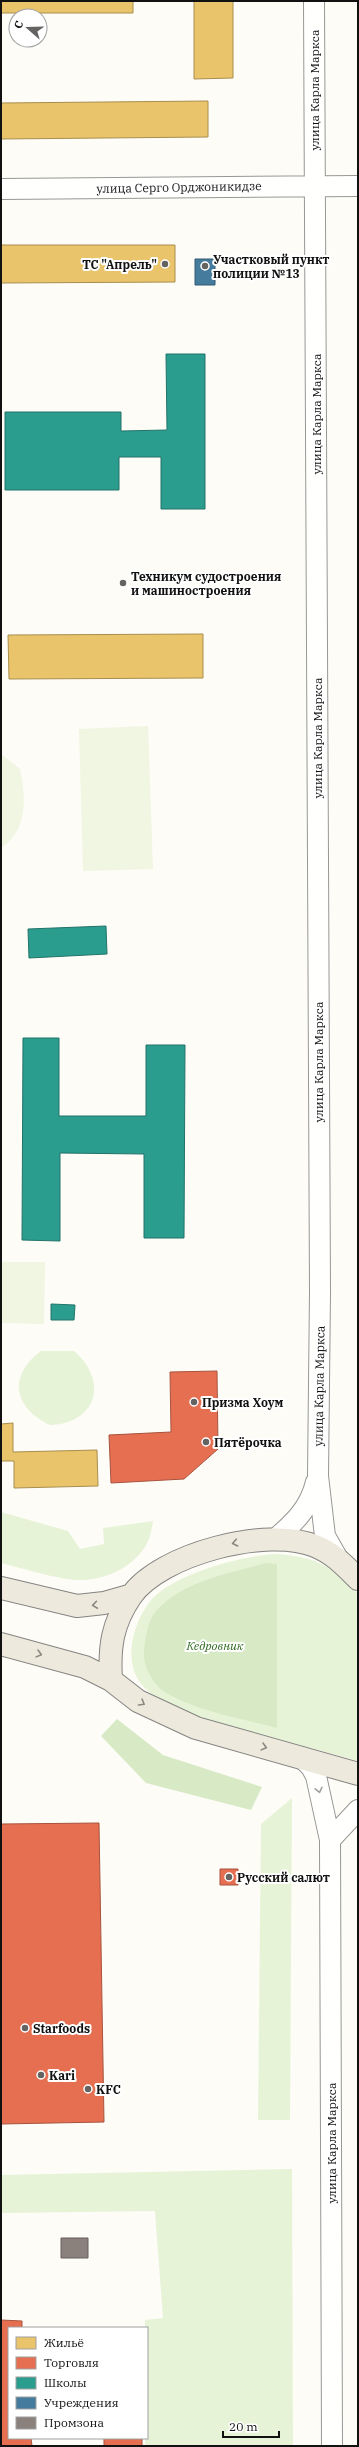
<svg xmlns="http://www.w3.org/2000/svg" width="359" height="2447" viewBox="0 0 359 2447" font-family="'IBM Plex Serif',serif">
<rect width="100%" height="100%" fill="#fdfcf7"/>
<path fill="#e7f3d7" d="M 41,1351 L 74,1351 C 109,1381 97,1423 50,1425 C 14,1408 7,1376 41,1351 Z
M 1,1512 L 68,1531 L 80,1549 L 104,1544 L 103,1528 L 153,1521 C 152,1527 151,1533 149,1539 C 139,1564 108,1580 82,1580 C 63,1581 21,1568 1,1563 Z
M 277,1554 C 316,1557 331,1565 358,1594 L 358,1761 L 185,1713 C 171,1706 155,1699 144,1687 C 121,1664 133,1620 153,1598 C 177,1573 244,1555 277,1554 Z
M 292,1798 L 290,2120 L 258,2120 L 261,1824 Z
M 292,2169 L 293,2446 L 145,2446 L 147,2328 L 145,2328 L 145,2320 L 163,2318 L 155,2211 L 1,2213 L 1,2175 Z"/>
<path fill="#d8eac5" d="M 266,1563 L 277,1564 L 277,1728 C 244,1719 200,1712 170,1695 C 154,1687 143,1668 144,1651 C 145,1638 148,1620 156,1611 C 182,1581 230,1573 266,1563 Z
M 117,1719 L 163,1755 L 262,1787 L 251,1810 L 146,1783 L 101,1736 Z"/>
<path fill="#f0f6e1" d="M 148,726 L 153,869 L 83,871 L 79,729 Z
M 1,754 L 20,769 C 26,797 28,831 1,848 Z
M 1,1262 L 45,1262 L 44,1324 L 1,1323 Z"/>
<path fill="#e9c46a" stroke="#a88e4f" d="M 1,1 L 133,1 L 133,13 L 1,13 Z
M 194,1 L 233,1 L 233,78 L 194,79 Z
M 208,101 L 208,137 L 1,139 L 1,103 Z
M 1,245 L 175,245 L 175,282 L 1,283 Z
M 203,634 L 203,678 L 9,679 L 8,635 Z
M 13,1423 L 13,1452 L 97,1450 L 98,1486 L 14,1488 L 14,1461 L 1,1461 L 1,1424 Z"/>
<path fill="#e76f51" stroke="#a7533e" d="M 217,1371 L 218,1449 L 184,1479 L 111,1483 L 109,1435 L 171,1432 L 170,1372 Z
M 99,1823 L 104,2122 L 1,2124 L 1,1824 Z
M 220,1869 L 238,1869 L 238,1885 L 220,1885 Z
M 1,2320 L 22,2321 L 22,2328 L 9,2328 L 9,2438 L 31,2438 L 32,2446 L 1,2446 Z
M 104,2438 L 142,2438 L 142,2446 L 104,2446 Z"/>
<path fill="#2a9d8f" stroke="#227369" d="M 166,354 L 205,354 L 205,509 L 161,509 L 161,457 L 119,457 L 119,490 L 5,490 L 5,412 L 121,412 L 121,431 L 167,430 Z
M 106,926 L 107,954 L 29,958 L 28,929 Z
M 23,1038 L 59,1038 L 59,1116 L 146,1116 L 146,1045 L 185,1045 L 184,1238 L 144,1238 L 144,1154 L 60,1153 L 60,1241 L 22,1240 Z
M 51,1304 L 75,1305 L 74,1320 L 51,1320 Z"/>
<path fill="#457b9d" stroke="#355b73" d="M 195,259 L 215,259 L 215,285 L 195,285 Z"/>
<path fill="#8a817c" stroke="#665f5c" d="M 61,2238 L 88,2238 L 88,2258 L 61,2258 Z"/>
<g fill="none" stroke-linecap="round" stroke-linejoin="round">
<g stroke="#979795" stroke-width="22">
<path id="minor" d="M 314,1 L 320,1292 L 318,1476 L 325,1536 L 338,1559
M 1,189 L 358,186
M 274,1540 C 294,1523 310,1508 316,1482
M 301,1757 L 311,1767 L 316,1776 L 330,1840 L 332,2446
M 330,1840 L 358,1810"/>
</g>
<g stroke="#858482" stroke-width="24">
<path id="major" d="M 1,1588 L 77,1606 L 104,1603 L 132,1595
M 1,1644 L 85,1667 L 111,1680 L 138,1701 L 196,1728 L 358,1774
M 111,1680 C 109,1647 112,1624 131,1596 C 160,1554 268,1526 315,1546 C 333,1553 345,1566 358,1579"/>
</g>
<use href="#minor" stroke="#fffffe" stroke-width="20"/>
<use href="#major" stroke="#ede9dc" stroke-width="22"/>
</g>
<defs><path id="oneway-chevron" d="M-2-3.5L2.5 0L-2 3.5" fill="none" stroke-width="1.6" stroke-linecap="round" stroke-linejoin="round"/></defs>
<g stroke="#8a8881">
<use href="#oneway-chevron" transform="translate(235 1543) rotate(168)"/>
<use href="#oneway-chevron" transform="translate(95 1605) rotate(172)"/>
<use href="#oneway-chevron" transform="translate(39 1654) rotate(15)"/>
<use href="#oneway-chevron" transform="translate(142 1703) rotate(30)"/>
<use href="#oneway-chevron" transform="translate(264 1747) rotate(15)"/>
</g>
<use stroke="#a0a09f" href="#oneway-chevron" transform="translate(319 1790) rotate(77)"/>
<g fill="#646362" stroke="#fff" stroke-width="1.5">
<circle cx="165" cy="264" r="4"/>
<circle cx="205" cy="266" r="4"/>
<circle cx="123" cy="583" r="4"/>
<circle cx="194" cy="1402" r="4"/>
<circle cx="206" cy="1442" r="4"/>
<circle cx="229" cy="1877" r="4"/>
<circle cx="25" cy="2028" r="4"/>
<circle cx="41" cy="2075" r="4"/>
<circle cx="88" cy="2089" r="4"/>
</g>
<g text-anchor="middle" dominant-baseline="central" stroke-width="4" stroke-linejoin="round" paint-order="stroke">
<g font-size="12" fill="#111" stroke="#fff">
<text transform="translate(314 90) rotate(-90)">улица Карла Маркса</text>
<text transform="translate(179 187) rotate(-1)">улица Серго Орджоникидзе</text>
<text transform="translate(316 414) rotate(-90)">улица Карла Маркса</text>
<text transform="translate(317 738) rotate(-90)">улица Карла Маркса</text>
<text transform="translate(318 1062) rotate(-90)">улица Карла Маркса</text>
<text transform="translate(319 1386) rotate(-89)">улица Карла Маркса</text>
<text transform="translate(331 2143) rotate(-90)">улица Карла Маркса</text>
</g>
<g font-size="12" font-weight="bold" fill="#111" stroke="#fff" text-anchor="start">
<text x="213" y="259">Участковый пункт<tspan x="213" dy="14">полиции №13</tspan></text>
<text x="157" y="264" text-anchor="end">ТС "Апрель"</text>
<text x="131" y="576">Техникум судостроения<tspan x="131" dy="14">и машиностроения</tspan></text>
<text x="202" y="1402">Призма Хоум</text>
<text x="214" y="1442">Пятёрочка</text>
<text x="237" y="1877">Русский салют</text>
<text x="33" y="2028">Starfoods</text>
<text x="49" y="2075">Kari</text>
<text x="96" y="2089">KFC</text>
</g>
<g font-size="12" font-style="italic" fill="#2f6b1f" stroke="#fff">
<text x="215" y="1645">Кедровник</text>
</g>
</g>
<rect width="359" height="2447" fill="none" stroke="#111111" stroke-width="4"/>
<rect x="8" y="2327" width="140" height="112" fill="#ffffff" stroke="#a0a0a0"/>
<rect x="16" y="2337" width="20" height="12" fill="#e9c46a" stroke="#a0a0a0"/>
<text x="44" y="2347" font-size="12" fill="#111111">Жильё</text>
<rect x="16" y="2357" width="20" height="12" fill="#e76f51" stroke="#a0a0a0"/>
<text x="44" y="2367" font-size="12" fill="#111111">Торговля</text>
<rect x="16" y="2377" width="20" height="12" fill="#2a9d8f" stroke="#a0a0a0"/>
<text x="44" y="2387" font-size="12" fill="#111111">Школы</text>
<rect x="16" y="2397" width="20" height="12" fill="#457b9d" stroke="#a0a0a0"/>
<text x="44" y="2407" font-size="12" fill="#111111">Учреждения</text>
<rect x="16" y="2417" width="20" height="12" fill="#8a817c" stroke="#a0a0a0"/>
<text x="44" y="2427" font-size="12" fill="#111111">Промзона</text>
<g transform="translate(28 28) rotate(290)"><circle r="19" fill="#ffffff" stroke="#a0a0a0"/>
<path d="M0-3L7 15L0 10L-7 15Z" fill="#646362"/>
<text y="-6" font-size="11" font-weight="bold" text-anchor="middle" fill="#111111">С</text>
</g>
<path d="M223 2431v6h56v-6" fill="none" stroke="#111111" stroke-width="2"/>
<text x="229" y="2431" font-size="12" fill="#111111" stroke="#ffffff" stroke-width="3" paint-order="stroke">20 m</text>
</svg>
